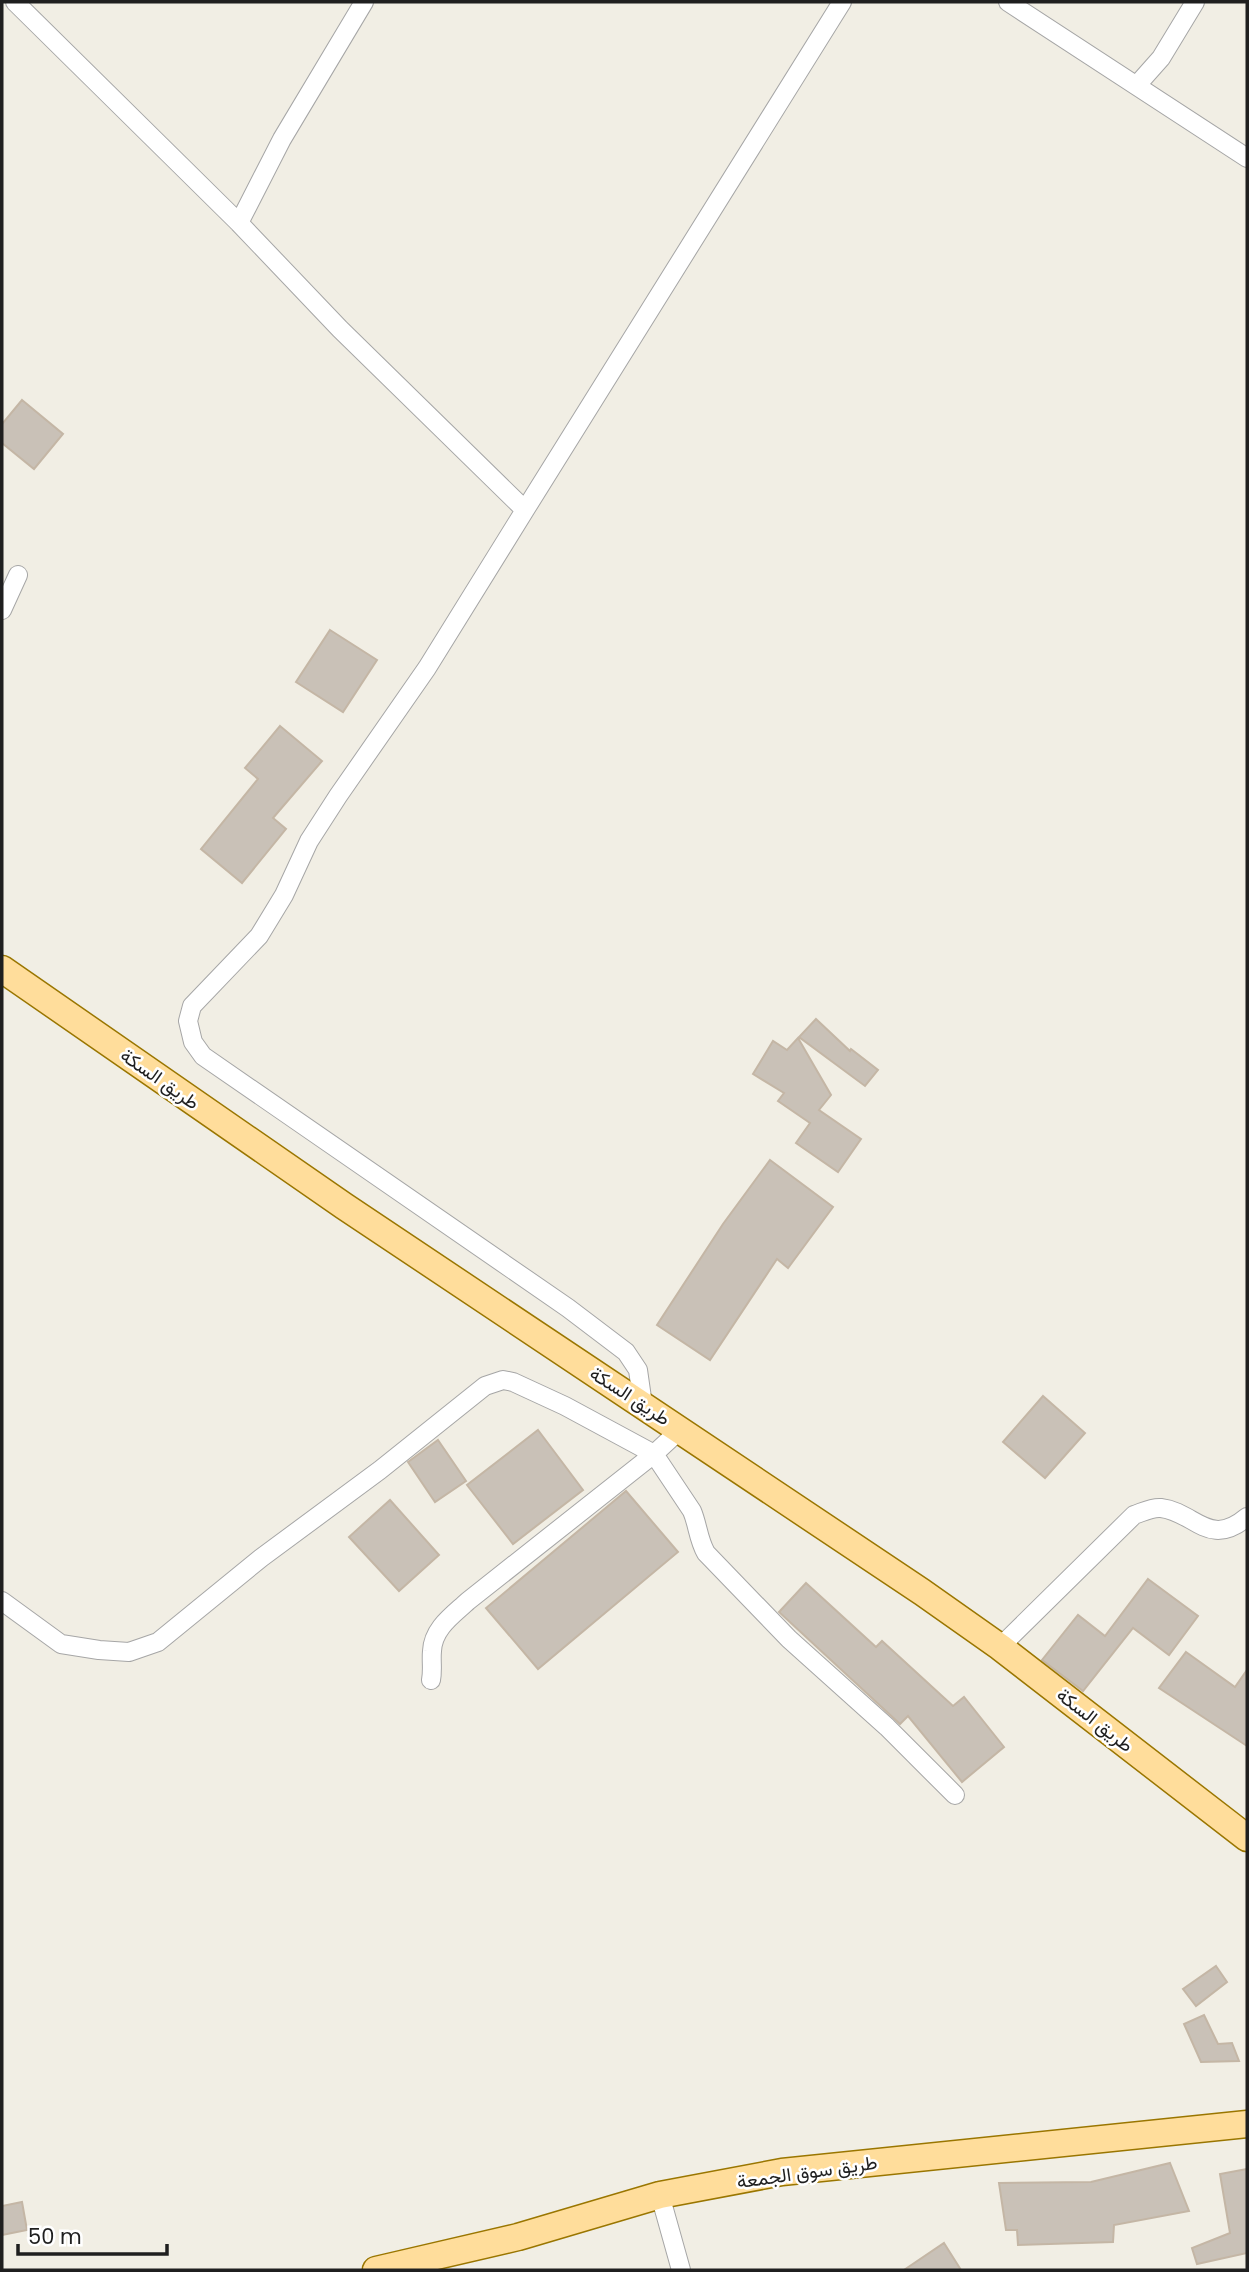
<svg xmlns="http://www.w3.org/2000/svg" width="1249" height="2272" viewBox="0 0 1249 2272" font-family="Poppins,Vazirmatn,sans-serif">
<rect width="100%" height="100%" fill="#f1eee4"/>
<path fill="#c9c1b7" stroke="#c4b6a5" stroke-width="2" d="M 22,400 L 63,434 L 34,469 L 2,443 L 2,424 Z
M 330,630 L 377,660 L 343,712 L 296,682 Z
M 280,726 L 322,761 L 273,818 L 286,829 L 242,883 L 201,849 L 258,779 L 245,768 Z
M 816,1019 L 850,1051 L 851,1049 L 878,1070 L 865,1086 L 799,1037 Z
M 798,1038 L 831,1095 L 819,1110 L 861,1139 L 838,1172 L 796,1143 L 810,1123 L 778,1101 L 784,1093 L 753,1074 L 773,1041 L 787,1050 Z
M 770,1160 L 833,1207 L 788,1268 L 777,1259 L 710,1360 L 657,1325 L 723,1224 Z
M 1043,1396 L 1085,1433 L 1045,1478 L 1003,1442 Z
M 538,1430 L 583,1490 L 513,1544 L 467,1485 Z
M 438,1440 L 466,1481 L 435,1502 L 408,1462 Z
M 626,1491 L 678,1552 L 538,1669 L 486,1608 Z
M 390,1500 L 439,1555 L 399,1591 L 349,1537 Z
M 1148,1579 L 1198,1616 L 1169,1655 L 1133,1628 L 1083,1691 L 1042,1660 L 1078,1615 L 1105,1636 Z
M 806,1583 L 876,1647 L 882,1641 L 953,1706 L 964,1697 L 1004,1747 L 962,1782 L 908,1716 L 900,1724 L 779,1612 Z
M 1186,1652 L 1235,1687 L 1247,1670 L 1247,1746 L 1159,1688 Z
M 1216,1966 L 1227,1982 L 1196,2006 L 1183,1989 Z
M 1204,2015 L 1218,2044 L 1232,2043 L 1239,2061 L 1201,2062 L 1184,2024 Z
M 1170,2163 L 1189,2211 L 1114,2225 L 1113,2242 L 1018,2245 L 1017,2230 L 1006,2230 L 999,2183 L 1091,2182 Z
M 1247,2169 L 1247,2253 L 1197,2264 L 1192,2248 L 1230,2233 L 1220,2174 Z
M 22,2202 L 27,2230 L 2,2235 L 2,2206 Z
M 944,2243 L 961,2270 L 904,2270 Z"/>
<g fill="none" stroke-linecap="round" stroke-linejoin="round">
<g stroke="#a6a6a6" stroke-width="20">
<path id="minor" d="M 15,2 L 239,223 L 340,329 L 525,510 L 842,2
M 1008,2 L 1247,158
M 1137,85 L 1161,58 L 1195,2
M 239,223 L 282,139 L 364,2
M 525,510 L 427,668 L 338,796 L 309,841 L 284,895 L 259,936 L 192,1006 L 188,1021 L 193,1042 L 203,1056 L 568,1308 L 626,1352 L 638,1370 L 643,1405
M 2,610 L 18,575
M 2,1601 L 61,1644 L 99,1650 L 129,1652 L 158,1642 L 261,1558 L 380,1470 L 485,1386 L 503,1380 L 513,1382 L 565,1406 L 654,1454 L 692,1511 C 698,1525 698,1539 706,1553 L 789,1639 L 887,1727 L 955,1795
M 1000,1647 L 1134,1515 C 1143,1512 1152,1507 1161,1508 C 1195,1512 1209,1549 1247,1517
M 431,1680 C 433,1670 431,1661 432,1651 C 433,1628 453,1615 468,1601 L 654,1454 L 681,1429
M 660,2195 L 681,2270"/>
</g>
<g stroke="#9a7600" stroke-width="29">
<path id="primary" d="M 2,969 L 344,1206 L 922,1592 L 1000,1647 L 1247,1838
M 376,2270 L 518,2237 L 660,2195 L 782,2172 L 1247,2124"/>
</g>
<use href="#minor" stroke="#fff" stroke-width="18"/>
<use href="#primary" stroke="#ffdd9b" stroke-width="26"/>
</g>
<g text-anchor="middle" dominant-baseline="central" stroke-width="5" stroke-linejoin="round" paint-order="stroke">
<g font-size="19" fill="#1f1f1f" stroke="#fff">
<text transform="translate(160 1079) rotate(35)">طريق السكة</text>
<text transform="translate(630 1396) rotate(33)">طريق السكة</text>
<text transform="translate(1095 1720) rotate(38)">طريق السكة</text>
<text transform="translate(807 2172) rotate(-8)">طريق سوق الجمعة</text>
</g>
</g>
<rect width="1249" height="2272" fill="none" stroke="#1f1f1f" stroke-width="7"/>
<path d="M18 2244v10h149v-10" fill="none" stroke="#1f1f1f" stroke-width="3.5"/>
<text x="28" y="2244" font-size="21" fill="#1f1f1f" stroke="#ffffff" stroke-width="5" paint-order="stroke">50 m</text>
</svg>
